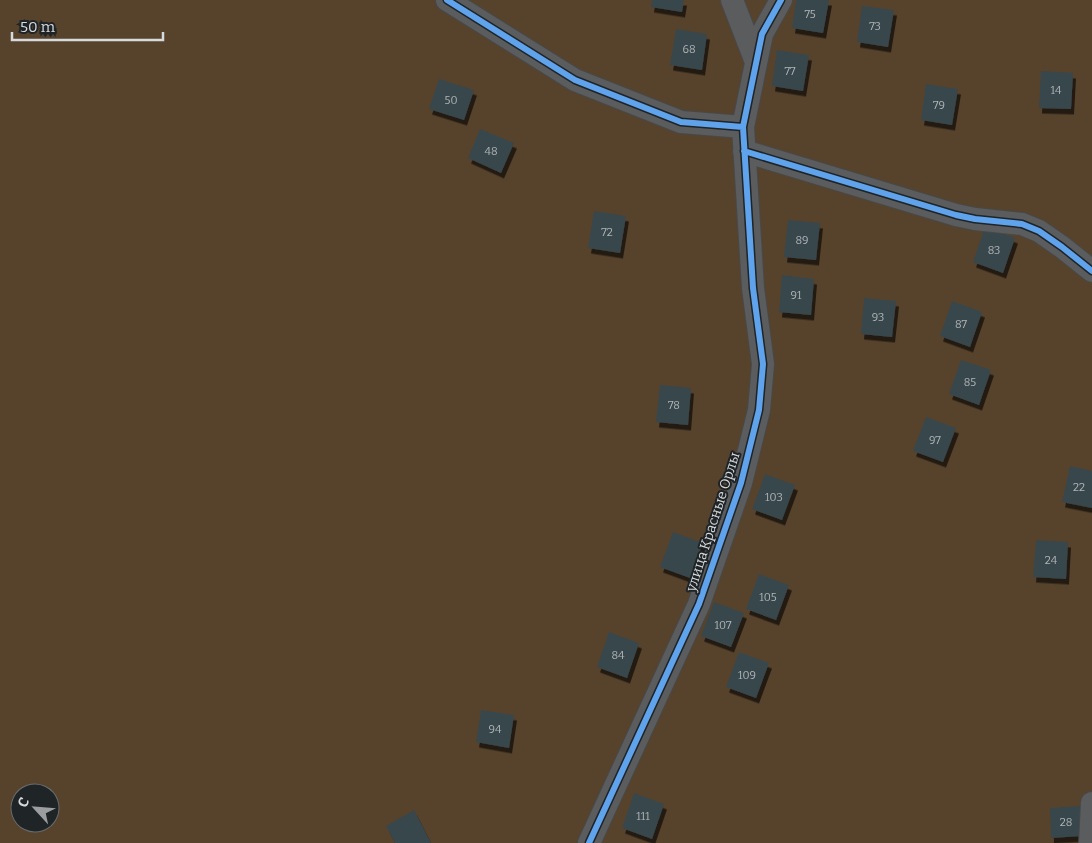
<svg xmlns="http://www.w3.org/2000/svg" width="1092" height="843" viewBox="0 0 1092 843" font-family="Bitter,serif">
<defs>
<filter id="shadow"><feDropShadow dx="3" dy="5.5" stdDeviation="0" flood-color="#0009"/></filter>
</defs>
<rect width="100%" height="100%" fill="#2b2d2f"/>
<path fill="#57432c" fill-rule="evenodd" d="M 0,0 L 1092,0 L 1092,843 L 0,843 ZM 20,793 L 50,793 L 50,823 L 20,823 Z"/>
<path fill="#39464b" filter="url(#shadow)" d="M 652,0 L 684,0 L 682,12 L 651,7 Z
M 796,0 L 829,0 L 823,33 L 792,28 Z
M 862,6 L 894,10 L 888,47 L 857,42 Z
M 676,29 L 707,34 L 702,70 L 670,65 Z
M 777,50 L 809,55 L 803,91 L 772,86 Z
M 1041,71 L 1073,73 L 1071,109 L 1039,108 Z
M 439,79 L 474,90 L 464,120 L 429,109 Z
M 926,84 L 958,89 L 952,125 L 921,120 Z
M 480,129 L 514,143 L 501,173 L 468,158 Z
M 594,211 L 626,216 L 620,253 L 588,248 Z
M 788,220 L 820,223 L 816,260 L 784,257 Z
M 985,227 L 1015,238 L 1003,273 L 973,262 Z
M 782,275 L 814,279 L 811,315 L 779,312 Z
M 864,298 L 896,301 L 892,337 L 861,334 Z
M 952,301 L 982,312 L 970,347 L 940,336 Z
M 961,360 L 991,370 L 979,405 L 949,394 Z
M 660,385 L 691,388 L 688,425 L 656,422 Z
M 926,417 L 956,428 L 943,462 L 913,451 Z
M 1070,466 L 1092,471 L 1092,508 L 1062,502 Z
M 765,474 L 795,485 L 782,520 L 752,509 Z
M 673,532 L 703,543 L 690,578 L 660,567 Z
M 1036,540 L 1068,542 L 1066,579 L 1033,577 Z
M 759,574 L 789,585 L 776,620 L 746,609 Z
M 714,602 L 744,613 L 731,647 L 701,636 Z
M 609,632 L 639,643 L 627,678 L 597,667 Z
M 739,652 L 769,663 L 756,698 L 726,687 Z
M 481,710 L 514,715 L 509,748 L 476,742 Z
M 634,793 L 664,804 L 652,839 L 622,828 Z
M 1080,806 L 1082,836 L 1051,838 L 1050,808 Z
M 414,810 L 431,843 L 395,843 L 386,826 Z"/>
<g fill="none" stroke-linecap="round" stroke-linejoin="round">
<g stroke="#47494a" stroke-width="24">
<path id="minor" d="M 447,0 L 575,80 L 681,122 L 743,127
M 732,0 L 756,62
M 744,151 L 956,215 L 975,219 L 1022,224 L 1039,231 L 1062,247 L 1092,271
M 589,843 L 699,604 L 741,483 L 759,410 L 763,364 L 753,288 L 743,127 L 762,34 L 781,0
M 1090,843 L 1092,803"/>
</g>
<use href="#minor" stroke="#5a5c5d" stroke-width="22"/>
<g stroke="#1f2427" stroke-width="9">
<path id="cycleway" d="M 447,0 L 575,80 L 681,122 L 743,127
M 744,151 L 956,215 L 975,219 L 1022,224 L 1039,231 L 1062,247 L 1092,271
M 589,843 L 699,604 L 741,483 L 759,410 L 763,364 L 753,288 L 743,127 L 762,34 L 781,0"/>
</g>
<use href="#cycleway" stroke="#60a3ed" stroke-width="6"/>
</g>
<g text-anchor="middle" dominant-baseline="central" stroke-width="4" stroke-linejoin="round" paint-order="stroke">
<g font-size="11" fill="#b0b5b8">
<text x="810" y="14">75</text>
<text x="875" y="26">73</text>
<text x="689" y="49">68</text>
<text x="790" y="71">77</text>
<text x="1056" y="90">14</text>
<text x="451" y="100">50</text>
<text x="939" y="105">79</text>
<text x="491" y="151">48</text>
<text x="607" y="232">72</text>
<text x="802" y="240">89</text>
<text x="994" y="250">83</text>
<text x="796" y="295">91</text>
<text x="878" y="317">93</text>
<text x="961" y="324">87</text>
<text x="970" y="382">85</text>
<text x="674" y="405">78</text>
<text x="935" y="440">97</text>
<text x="1079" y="487">22</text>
<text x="774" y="497">103</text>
<text x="1051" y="560">24</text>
<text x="768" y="597">105</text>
<text x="723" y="625">107</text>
<text x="618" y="655">84</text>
<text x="747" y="675">109</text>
<text x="495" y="729">94</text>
<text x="643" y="816">111</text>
<text x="1066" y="822">28</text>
</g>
<g font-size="14" fill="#d7dadc" stroke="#1f2427">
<text transform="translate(713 522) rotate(-72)">улица Красные Орлы</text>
</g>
</g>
<g transform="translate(35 808) rotate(296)"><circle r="24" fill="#1f2427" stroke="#696d6f"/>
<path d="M0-4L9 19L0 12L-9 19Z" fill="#9b9d9f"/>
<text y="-8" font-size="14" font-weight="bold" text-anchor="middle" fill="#d7dadc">С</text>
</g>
<path d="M12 32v8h151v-8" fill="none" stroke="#d7dadc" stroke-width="2.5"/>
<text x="20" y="32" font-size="15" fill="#d7dadc" stroke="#1f2427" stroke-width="4" paint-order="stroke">50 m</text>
</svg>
